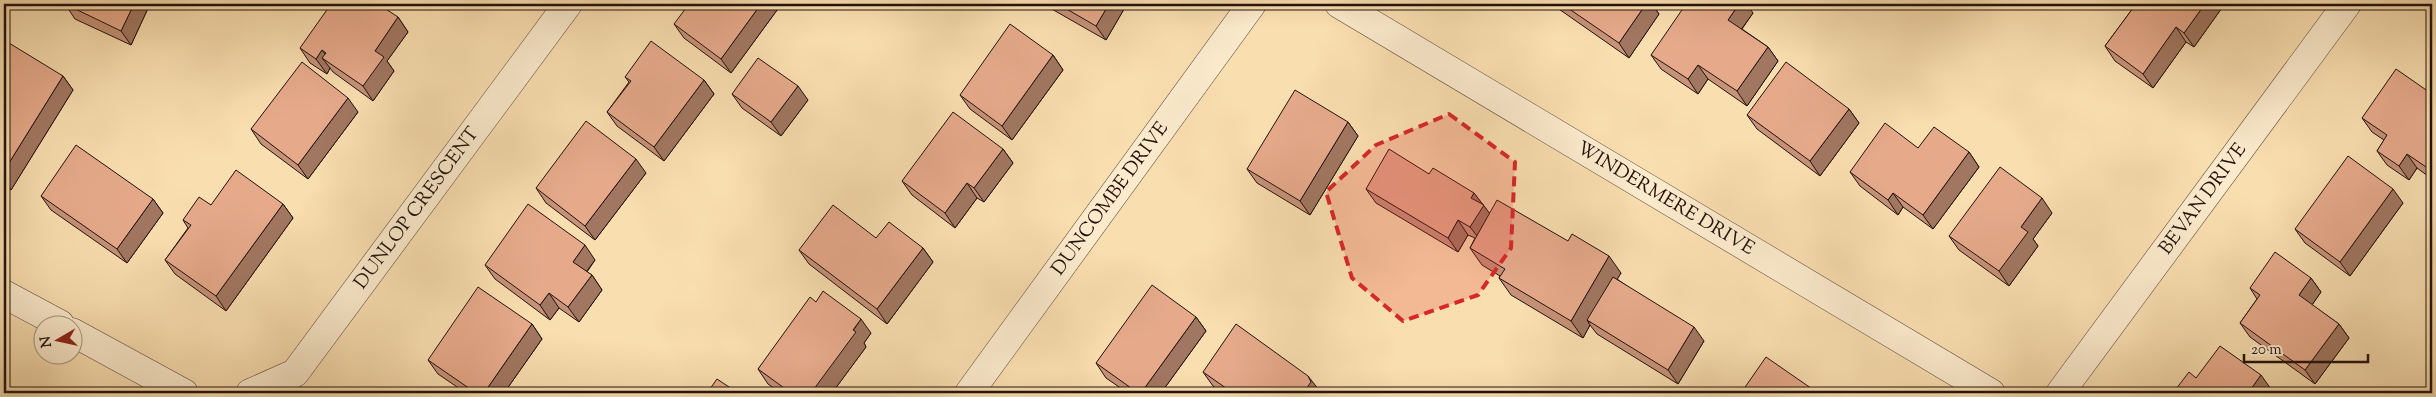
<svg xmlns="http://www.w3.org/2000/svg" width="2436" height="397" viewBox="0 0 2436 397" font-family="'Sorts Mill Goudy',serif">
<rect width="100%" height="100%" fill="#f9deb0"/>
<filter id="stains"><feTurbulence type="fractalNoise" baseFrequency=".004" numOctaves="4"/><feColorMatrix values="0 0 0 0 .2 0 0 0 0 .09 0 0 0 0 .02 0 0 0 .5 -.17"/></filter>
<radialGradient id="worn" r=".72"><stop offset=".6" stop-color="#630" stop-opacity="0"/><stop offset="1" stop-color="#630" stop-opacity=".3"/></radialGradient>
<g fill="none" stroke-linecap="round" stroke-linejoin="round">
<g stroke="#574536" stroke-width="29">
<g id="minor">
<path id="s1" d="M 1339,4 L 1991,393"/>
<path d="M 4,294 L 60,324"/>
<path d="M 72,332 L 184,393"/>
<path id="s2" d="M 250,393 L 295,373 L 568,4"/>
<path id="s3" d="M 969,393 L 1252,4"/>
<path id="s4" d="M 2060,393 L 2347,4"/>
</g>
</g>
<use href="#minor" stroke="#fbeacc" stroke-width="28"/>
</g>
<path fill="#c69278" stroke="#21120d" d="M 65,4 L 150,4 L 131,45 L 75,19 Z
M 422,4 L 435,4 L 431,10 Z
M 1043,4 L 1127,4 L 1106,40 Z
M 1554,4 L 1652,4 L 1659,14 L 1629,58 L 1556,7 Z
M 2136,4 L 2224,4 L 2224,5 L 2194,47 L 2186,42 L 2153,88 L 2115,61 L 2105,46 Z
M 780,6 L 731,73 L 684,38 L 674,24 Z
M 1753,13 L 1742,29 L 1768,47 L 1778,61 L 1747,106 L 1708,79 L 1698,94 L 1661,69 L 1651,55 Z
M 398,17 L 408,32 L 387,61 L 394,71 L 373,101 L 333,72 L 330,68 L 327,74 L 310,63 L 300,48 Z
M 4,52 L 63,76 L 73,90 L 11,190 L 4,185 Z
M 1053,55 L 1063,70 L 1012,140 L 970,109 L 960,95 Z
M 625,77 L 704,80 L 714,94 L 664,161 L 617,126 L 607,112 L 629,82 Z
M 732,94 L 808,100 L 781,136 L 742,108 Z
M 2432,94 L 2432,179 L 2417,168 L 2409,180 L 2387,165 L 2377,151 L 2384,140 L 2372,132 L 2362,118 Z
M 1849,109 L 1859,123 L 1820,176 L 1757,129 L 1747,115 Z
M 358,112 L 308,179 L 261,144 L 251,129 Z
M 1348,122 L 1358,136 L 1310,215 L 1257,183 L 1247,169 Z
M 1918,148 L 1969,152 L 1979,167 L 1933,229 L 1903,207 L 1898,215 L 1860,186 L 1850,172 Z
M 1003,149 L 1013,163 L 984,202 L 977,198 L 955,228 L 912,195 L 902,181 Z
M 646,173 L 595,240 L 546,203 L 536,188 Z
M 1429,174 L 1474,193 L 1490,214 L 1621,273 L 1617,279 L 1704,341 L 1678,384 L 1597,334 L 1590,325 L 1583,338 L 1511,295 L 1499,278 L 1500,276 L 1482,265 L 1470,248 L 1475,238 L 1468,235 L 1458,252 L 1376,203 L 1366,189 Z
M 41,196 L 153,199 L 163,213 L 127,263 L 51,210 Z
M 2403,203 L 2350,276 L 2305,243 L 2295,229 Z
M 283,204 L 293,218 L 226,311 L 175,274 L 165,260 L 188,228 L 183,220 L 211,205 Z
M 2052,213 L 2033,239 L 2038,246 L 2009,286 L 1959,250 L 1949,236 Z
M 876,238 L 923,248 L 933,262 L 887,324 L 809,264 L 799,250 Z
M 595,260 L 587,272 L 592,275 L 602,290 L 579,322 L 559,308 L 550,320 L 495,279 L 485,265 Z
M 2311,278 L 2321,292 L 2312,305 L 2339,324 L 2349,338 L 2315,384 L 2250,337 L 2240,323 L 2257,299 L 2250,288 Z
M 816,302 L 871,333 L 864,343 L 866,347 L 832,393 L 781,393 L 768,384 L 758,369 Z
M 1196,317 L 1206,331 L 1161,393 L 1128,393 L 1106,378 L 1096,363 Z
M 532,324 L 542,339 L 504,393 L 466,393 L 438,374 L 428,360 Z
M 1203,372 L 1319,390 L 1320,393 L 1223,393 L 1213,386 Z"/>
<path fill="#a17761" stroke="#21120d" d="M 134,4 L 150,4 L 131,45 L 121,31 Z
M 427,4 L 435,4 L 431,10 Z
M 761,4 L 778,4 L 780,6 L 731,73 L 721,59 Z
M 1109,4 L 1127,4 L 1106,40 L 1096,26 Z
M 1646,4 L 1652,4 L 1659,14 L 1629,58 L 1619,43 Z
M 1739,4 L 1747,4 L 1753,13 L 1738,34 L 1728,20 Z
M 2205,4 L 2224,4 L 2224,5 L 2194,47 L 2184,33 Z
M 398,17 L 408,32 L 387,61 L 394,71 L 373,101 L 363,86 L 375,51 Z
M 2176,27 L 2186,42 L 2153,88 L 2143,74 Z
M 1768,47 L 1778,61 L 1747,106 L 1737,91 Z
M 322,50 L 332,64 L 322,58 L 330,68 L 327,74 L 316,59 Z
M 1053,55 L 1063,70 L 1012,140 L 1002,126 Z
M 1698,65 L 1708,79 L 1698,94 L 1688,79 Z
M 63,76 L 73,90 L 11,190 L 4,179 L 4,171 Z
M 704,80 L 714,94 L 664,161 L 654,147 Z
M 798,86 L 808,100 L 781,136 L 771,122 Z
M 348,98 L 358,112 L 308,179 L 298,165 Z
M 1849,109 L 1859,123 L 1820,176 L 1810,161 Z
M 1348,122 L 1358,136 L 1310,215 L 1300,201 Z
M 1003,149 L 1013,163 L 984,202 L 974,188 Z
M 1969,152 L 1979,167 L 1933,229 L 1923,215 Z
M 2407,154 L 2417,168 L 2409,180 L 2399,166 Z
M 636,159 L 646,173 L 595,240 L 585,226 Z
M 967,183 L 977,198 L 955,228 L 945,213 Z
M 2393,189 L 2403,203 L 2350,276 L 2340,262 Z
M 1474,193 L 1494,219 L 1481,241 L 1470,227 L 1471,198 Z
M 1893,193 L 1903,207 L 1898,215 L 1888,200 Z
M 2042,198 L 2052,213 L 2033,239 L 2038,246 L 2009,286 L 1999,271 L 2021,227 Z
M 153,199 L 163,213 L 127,263 L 117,249 Z
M 283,204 L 293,218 L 226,311 L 216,296 Z
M 1458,220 L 1468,235 L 1458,252 L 1448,238 Z
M 585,245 L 595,260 L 583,276 L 573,262 Z
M 923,248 L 933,262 L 887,324 L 877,309 Z
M 1609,256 L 1621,273 L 1591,323 L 1587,320 L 1590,325 L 1583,338 L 1571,321 Z
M 592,275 L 602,290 L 579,322 L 568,307 Z
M 2311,278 L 2321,292 L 2309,309 L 2299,295 Z
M 549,293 L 559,308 L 550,320 L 540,305 Z
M 1196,317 L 1206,331 L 1161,393 L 1141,393 Z
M 861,319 L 871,333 L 864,343 L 866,347 L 832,393 L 811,393 Z
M 532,324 L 542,339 L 504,393 L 484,393 Z
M 2339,324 L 2349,338 L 2315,384 L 2305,370 Z
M 1694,327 L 1704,341 L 1678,384 L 1668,370 Z
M 2261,375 L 2271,389 L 2269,393 L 2248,393 Z
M 1308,376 L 1319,390 L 1320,393 L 1303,393 Z"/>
<path fill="#e6aa8b" stroke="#21120d" d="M 65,4 L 134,4 L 121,31 Z
M 331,4 L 378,4 L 398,17 L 375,51 L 384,57 L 363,86 L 322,58 L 326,53 L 322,50 L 316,59 L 300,48 Z
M 689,4 L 761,4 L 721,59 L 674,24 Z
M 1058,4 L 1109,4 L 1096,26 Z
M 1562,4 L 1646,4 L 1619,43 Z
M 1686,4 L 1739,4 L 1728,20 L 1768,47 L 1737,91 L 1698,65 L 1688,79 L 1651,55 Z
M 2136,4 L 2205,4 L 2184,33 L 2176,27 L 2143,74 L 2105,46 Z
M 1010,24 L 1053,55 L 1002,126 L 960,95 Z
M 651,41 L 704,80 L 654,147 L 607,112 L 631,81 L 625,77 Z
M 9,43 L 63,76 L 4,171 L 4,52 Z
M 758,58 L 798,86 L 771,122 L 732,94 Z
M 302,62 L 348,98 L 298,165 L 251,129 Z
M 1786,62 L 1849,109 L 1810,161 L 1747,115 Z
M 2396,69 L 2432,94 L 2432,171 L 2407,154 L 2399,166 L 2377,151 L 2387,135 L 2362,118 Z
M 1295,90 L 1348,122 L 1300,201 L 1247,169 Z
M 953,112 L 1003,149 L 974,188 L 967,183 L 945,213 L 902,181 Z
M 586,121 L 636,159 L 585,226 L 536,188 Z
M 1885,123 L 1918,148 L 1934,127 L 1969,152 L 1923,215 L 1893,193 L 1888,200 L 1850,172 Z
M 76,145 L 153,199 L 117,249 L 41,196 Z
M 1389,149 L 1429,174 L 1433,168 L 1474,193 L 1471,198 L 1484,205 L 1470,227 L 1458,220 L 1448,238 L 1366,189 Z
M 2348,156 L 2393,189 L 2340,262 L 2295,229 Z
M 2000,167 L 2042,198 L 2021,227 L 2028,232 L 1999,271 L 1949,236 Z
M 236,170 L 283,204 L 216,296 L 165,260 L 191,225 L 183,220 L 199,197 L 211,205 Z
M 1497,200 L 1568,241 L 1572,234 L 1609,256 L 1571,321 L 1499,278 L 1505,269 L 1470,248 Z
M 528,204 L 585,245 L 573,262 L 592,275 L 568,307 L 549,293 L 540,305 L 485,265 Z
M 833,205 L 876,238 L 889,222 L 923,248 L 877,309 L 799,250 Z
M 2275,252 L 2311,278 L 2299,295 L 2339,324 L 2305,370 L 2240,323 L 2260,295 L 2250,288 Z
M 1613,277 L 1694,327 L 1668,370 L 1587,320 Z
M 1152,285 L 1196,317 L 1141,393 L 1138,393 L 1096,363 Z
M 478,287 L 532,324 L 484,393 L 476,393 L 428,360 Z
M 823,291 L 861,319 L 853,330 L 856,332 L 811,393 L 791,393 L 758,369 L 810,297 L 816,302 Z
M 1236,324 L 1308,376 L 1311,382 L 1303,393 L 1233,393 L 1203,372 Z
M 2220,346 L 2261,375 L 2248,393 L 2173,393 L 2189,372 L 2196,378 Z
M 1766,357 L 1818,393 L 1741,393 Z
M 717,379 L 738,393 L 707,393 Z
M 416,388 L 423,393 L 412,393 Z"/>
<path fill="#d62828" fill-opacity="0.2" stroke="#d62828" stroke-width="4" stroke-dasharray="10 6" stroke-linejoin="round" d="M 1449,114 L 1515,162 L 1511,248 L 1478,295 L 1403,321 L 1352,278 L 1326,192 L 1376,145 Z"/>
<g text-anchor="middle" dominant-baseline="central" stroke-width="5" stroke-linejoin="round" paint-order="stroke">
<g font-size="19" fill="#21120d" stroke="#fbeacc">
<text stroke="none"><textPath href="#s3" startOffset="240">DUNCOMBE DRIVE</textPath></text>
<text stroke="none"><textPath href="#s1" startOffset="380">WINDERMERE DRIVE</textPath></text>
<text stroke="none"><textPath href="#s4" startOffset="241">BEVAN DRIVE</textPath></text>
<text stroke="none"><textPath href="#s2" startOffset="254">DUNLOP CRESCENT</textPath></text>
</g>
</g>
<rect width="2436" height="397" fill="none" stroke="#f9deb0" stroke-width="20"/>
<rect x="5" y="5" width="2426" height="387" fill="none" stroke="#21120d" stroke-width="2.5"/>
<rect x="10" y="10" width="2416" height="377" fill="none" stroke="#21120d"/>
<g transform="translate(58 340) rotate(261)"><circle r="24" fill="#fbeacc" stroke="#a49480"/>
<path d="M0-4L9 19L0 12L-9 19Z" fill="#8f2418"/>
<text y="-8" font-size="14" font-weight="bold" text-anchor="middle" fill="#21120d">N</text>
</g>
<path d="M2244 354v8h124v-8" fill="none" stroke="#21120d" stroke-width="2.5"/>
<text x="2251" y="354" font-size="15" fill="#21120d" stroke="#fbeacc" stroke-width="4" paint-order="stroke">20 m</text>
<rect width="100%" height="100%" filter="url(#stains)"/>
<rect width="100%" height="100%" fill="url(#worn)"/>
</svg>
